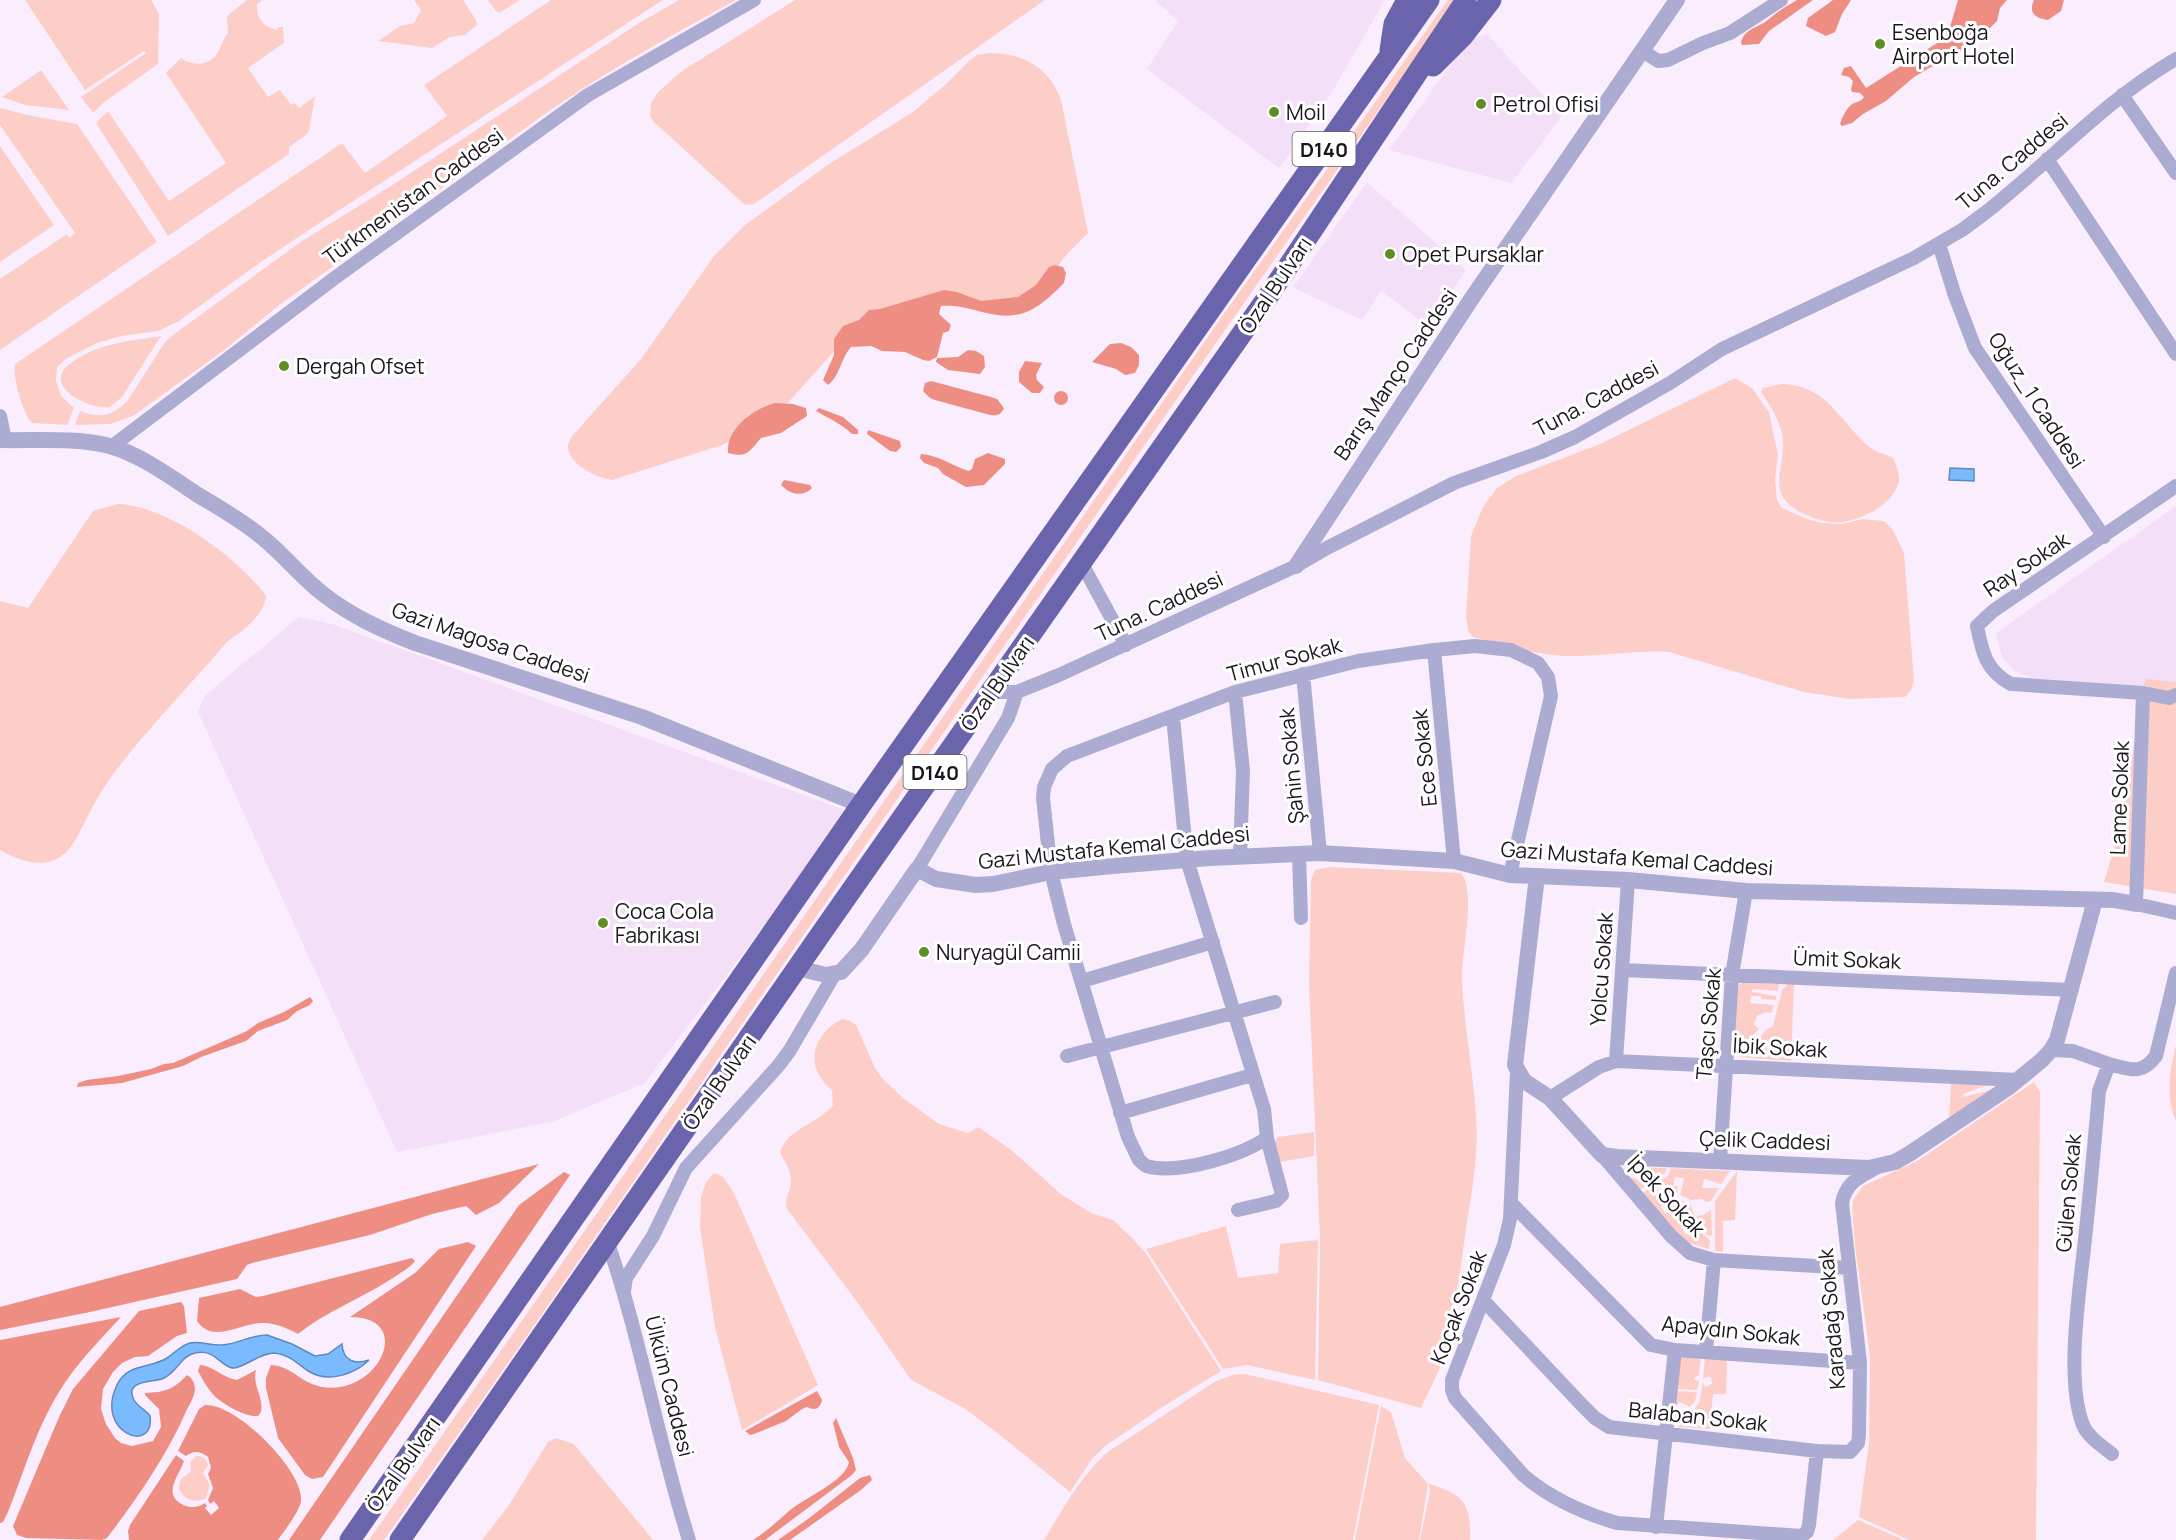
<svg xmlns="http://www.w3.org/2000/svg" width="2176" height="1540" viewBox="0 0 2176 1540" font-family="Manrope,sans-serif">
<rect width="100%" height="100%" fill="#faeefe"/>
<path fill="#f3dff8" d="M 1155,0 L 1385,0 L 1331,94 L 1279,168 L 1147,69 L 1178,21 Z
M 1487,34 L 1562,116 L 1511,183 L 1389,150 L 1469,39 Z
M 1367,182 L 1466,270 L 1429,327 L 1381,291 L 1362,320 L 1298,290 L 1294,286 Z
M 2176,506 L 2176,685 L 2171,689 L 2033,678 L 2014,671 L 2002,657 L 1996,633 Z
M 299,617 L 332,624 L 850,812 L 645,1083 L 552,1122 L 397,1152 L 198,712 L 205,695 Z"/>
<path fill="#fdcec7" d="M 25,0 L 151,0 L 159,14 L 158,64 L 103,103 L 93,113 L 81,97 L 146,53 L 144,51 L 85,90 Z
M 247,0 L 263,0 L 257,4 C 256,19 263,26 277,30 L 279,27 L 283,27 L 284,43 L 248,68 L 268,97 L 280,90 L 291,105 L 295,103 L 299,108 L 315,96 L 309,131 L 306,135 L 289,147 L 289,154 L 168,236 L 96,123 L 108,111 L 169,201 L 226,163 L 166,73 L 181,58 C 193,67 212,66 219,50 C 223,43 222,39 228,33 L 227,16 Z
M 414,0 L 463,0 L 476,20 L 477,25 L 465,35 L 450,37 L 432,48 L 378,41 L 400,26 L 414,23 L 421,10 Z
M 488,0 L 520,0 L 499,13 L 496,11 Z
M 551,0 L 663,0 L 321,222 L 261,262 L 179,321 L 158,331 L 121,336 L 97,343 L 67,358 L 57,367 L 56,381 L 61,396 L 74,408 L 67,425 L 32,423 L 28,418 C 22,408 12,375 15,364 L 342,143 L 365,173 L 447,116 L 424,85 Z
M 679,0 L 736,0 C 672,35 609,70 549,111 L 278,306 L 223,351 L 133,416 L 110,424 L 75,425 L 80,411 C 100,419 113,416 128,400 L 165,342 L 173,335 L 299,243 L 394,184 L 639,23 Z
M 795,0 L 1045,0 L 754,204 L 745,205 L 654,122 L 650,116 L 651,103 L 659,91 L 682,71 Z
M 1448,0 L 1456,0 L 900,795 L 527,1336 L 384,1540 L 369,1540 L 1228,308 Z
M 990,53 C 1023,53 1050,68 1061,100 L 1088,233 L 1068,253 L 1035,294 L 1016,305 L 944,298 L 849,335 L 783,408 L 756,427 L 722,445 L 612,480 C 598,478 571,466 568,449 C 567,444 570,439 573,435 L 641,359 L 714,256 L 745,225 L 829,164 L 913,112 L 946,84 L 970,60 L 977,55 Z
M 41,70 L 69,110 L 25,105 L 2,97 Z
M 0,108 L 27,115 L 77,124 L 157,242 L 0,350 L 0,279 L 67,234 L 69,238 L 75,233 L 0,125 Z
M 0,146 L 54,225 L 0,262 Z
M 161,336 L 122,397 L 110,407 C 88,410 40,385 71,363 C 98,343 130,341 161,336 Z
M 1735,378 L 1752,388 L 1769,412 L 1778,455 L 1775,478 L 1777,500 L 1782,508 L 1807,519 L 1822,523 L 1842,524 L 1863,519 L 1884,521 L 1893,530 L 1904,553 L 1914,680 L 1911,690 L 1905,697 L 1850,699 L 1804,692 L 1669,652 C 1637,650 1606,656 1575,656 C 1544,657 1503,646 1473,637 L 1468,631 L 1466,617 L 1471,536 L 1483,507 L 1497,488 L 1516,476 L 1600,444 Z
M 1781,384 C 1826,385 1837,417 1866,444 C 1876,454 1883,452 1894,459 C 1896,466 1900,474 1899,481 C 1894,504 1864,519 1842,522 C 1827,524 1803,516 1791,506 C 1769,490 1785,463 1783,442 C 1782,423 1771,407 1761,392 L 1763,388 Z
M 118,504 C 166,505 239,558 266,596 C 264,616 243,630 228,641 C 191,684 151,725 117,769 C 106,783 96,800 88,816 C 80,830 74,848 60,857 C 43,869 16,860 0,850 L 0,601 L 28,608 L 93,511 Z
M 2149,679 L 2176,682 L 2176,894 L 2104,882 L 2120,828 L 2145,680 Z
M 1331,867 L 1461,873 C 1477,892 1461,953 1462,980 C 1464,1025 1473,1070 1476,1116 C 1479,1154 1472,1191 1466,1228 C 1460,1272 1455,1316 1443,1358 C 1438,1375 1428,1392 1421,1408 L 1318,1380 L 1320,1238 L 1309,984 L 1311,880 L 1315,870 Z
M 1743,982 L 1779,984 L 1778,991 L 1753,989 L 1751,992 L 1776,996 L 1776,1000 L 1761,999 L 1761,996 L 1751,996 L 1750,1003 L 1774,1005 L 1771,1013 L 1765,1012 L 1757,1016 L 1754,1024 L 1759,1029 L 1734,1054 L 1736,987 Z
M 1789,983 L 1794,984 L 1791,1061 L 1739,1057 L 1750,1047 L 1772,1048 L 1773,1052 L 1781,1051 L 1782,1043 L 1753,1044 L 1766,1030 L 1773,1026 L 1782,990 Z
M 842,1019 L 850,1021 L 856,1025 L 875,1068 L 883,1079 L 903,1098 L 939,1124 L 968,1133 L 978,1127 L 1010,1149 L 1062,1195 L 1093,1214 L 1113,1220 L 1132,1238 L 1145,1252 L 1221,1371 L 1161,1408 L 1104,1447 L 1092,1459 L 1070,1492 L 1000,1435 L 964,1408 L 911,1380 L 855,1299 L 787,1209 C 784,1198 791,1191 791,1180 C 791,1169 784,1162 780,1152 C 789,1127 817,1125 833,1105 L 832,1090 C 804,1068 811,1035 842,1019 Z
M 2176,1045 L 2176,1121 C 2165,1098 2170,1069 2176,1045 Z
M 2034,1082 L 2040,1092 L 2036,1540 L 1909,1540 L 1859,1517 L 1869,1443 L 1870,1356 L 1855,1245 L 1852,1210 L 1853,1200 L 1863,1186 L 1917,1161 Z
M 1951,1083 L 1987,1085 L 1963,1094 L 1964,1097 L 1990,1090 L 1949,1118 Z
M 1314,1132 L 1314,1156 L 1280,1162 L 1275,1142 L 1278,1137 Z
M 1625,1167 L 1667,1168 L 1665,1173 L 1652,1181 L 1636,1174 L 1634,1171 L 1627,1171 L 1626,1176 L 1629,1178 L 1634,1178 L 1648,1184 L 1638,1191 L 1623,1173 Z
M 1671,1168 L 1730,1171 L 1721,1184 L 1704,1179 L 1702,1188 L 1719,1188 L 1711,1201 L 1706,1202 L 1702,1199 L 1691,1200 L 1680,1195 L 1684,1178 L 1675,1177 L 1673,1186 L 1678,1186 L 1677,1194 L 1656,1183 L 1668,1176 Z
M 1737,1171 L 1735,1220 L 1723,1221 L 1723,1252 L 1715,1251 L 1715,1201 Z
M 714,1173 L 723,1177 L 734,1193 L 818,1385 L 742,1430 L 715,1327 L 700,1227 L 701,1197 L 706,1182 Z
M 1652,1186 L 1673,1197 L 1670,1203 L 1665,1203 L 1661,1207 L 1665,1213 L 1672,1211 L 1671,1204 L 1678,1199 L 1691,1205 L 1693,1212 L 1696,1216 L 1703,1215 L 1711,1210 L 1712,1235 L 1709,1236 L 1695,1224 L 1687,1224 L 1683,1229 L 1684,1233 L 1689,1235 L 1693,1232 L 1694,1227 L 1710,1240 L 1709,1249 L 1686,1242 L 1641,1195 Z
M 1226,1226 L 1238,1278 L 1278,1273 L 1280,1244 L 1318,1240 L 1315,1380 L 1247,1365 L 1223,1369 L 1146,1249 Z
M 1684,1356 L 1701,1357 L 1699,1375 L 1694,1378 L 1695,1380 L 1699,1381 L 1697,1390 L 1676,1389 L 1676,1391 L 1697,1392 L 1695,1401 L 1690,1407 L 1679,1402 L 1676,1407 L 1678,1410 L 1687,1412 L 1673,1421 L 1680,1359 Z
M 1705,1358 L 1727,1360 L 1726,1394 L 1713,1394 L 1710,1429 L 1678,1427 L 1688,1418 L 1699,1403 L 1703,1382 L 1705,1387 L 1712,1384 L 1711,1377 L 1707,1377 L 1703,1379 Z
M 1245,1374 L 1379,1405 L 1353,1540 L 1044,1540 C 1063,1509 1081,1475 1109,1451 L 1216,1381 L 1233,1375 Z
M 1381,1406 L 1391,1412 L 1405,1458 L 1428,1484 L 1419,1540 L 1355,1540 Z
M 556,1438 L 574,1444 L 653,1540 L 482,1540 L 509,1505 L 548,1442 Z
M 196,1456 C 203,1456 206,1458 208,1465 L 203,1473 L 210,1485 L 206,1498 C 195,1504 184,1500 179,1489 L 180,1480 L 191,1471 L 190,1462 Z
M 1429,1484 C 1464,1494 1471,1504 1470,1540 L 1420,1540 L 1430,1492 Z
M 1858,1520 L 1904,1540 L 1833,1540 Z"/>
<path fill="#ee8e83" d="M 1797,0 L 1813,0 L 1769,31 L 1759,44 L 1742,45 L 1741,42 C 1746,27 1759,28 1769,19 C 1778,11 1787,6 1797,0 Z
M 1833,0 L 1851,0 L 1842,14 L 1835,32 L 1826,36 L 1806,26 L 1808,18 Z
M 1958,0 L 2007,0 L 2000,8 L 1997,21 L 1976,42 L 1965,50 L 1951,55 L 1940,65 L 1931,67 L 1914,77 L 1886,101 L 1863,114 L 1852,123 L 1842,126 L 1840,124 C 1842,118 1846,109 1851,105 C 1856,101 1860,103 1864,97 L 1860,93 L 1852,92 L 1851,89 L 1853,81 L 1849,77 L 1841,75 L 1844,68 L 1851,66 L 1866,88 L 1942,40 L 1950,27 Z
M 2034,0 L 2064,0 L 2061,11 L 2048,20 C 2035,18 2028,13 2034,0 Z
M 1055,265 L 1063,267 L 1066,273 L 1064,283 C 1036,311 1021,322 982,312 C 967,308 956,305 941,306 L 939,314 L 951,325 L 949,331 L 943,333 L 937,357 L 929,361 L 923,360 L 905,352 L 882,351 L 871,346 L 851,347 C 841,358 840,376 828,385 L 823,380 L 834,355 L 834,339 L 843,326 L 859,320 L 869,310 L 880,309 L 944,290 L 957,292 L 981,301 L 1018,297 L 1036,285 L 1049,267 Z
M 1121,343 L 1131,347 L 1139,355 L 1139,365 L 1135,373 L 1125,375 L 1116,369 L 1092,362 L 1110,344 Z
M 968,350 L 976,351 L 984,356 L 985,367 L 980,374 L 948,370 L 936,362 L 937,358 L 958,357 Z
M 1025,361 L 1042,363 L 1036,375 L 1037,380 L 1044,387 L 1040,393 L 1032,393 L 1019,382 L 1019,372 Z
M 931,381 L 991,397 L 997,399 L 1004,408 C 1001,415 997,416 990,415 L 935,400 L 930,398 L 923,391 L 925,383 Z
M1054 398a7 7 0 1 1 14 0a7 7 0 1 1-14 0Z
M 775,403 L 793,404 L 806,408 L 807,416 L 781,433 L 761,438 C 749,452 747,458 728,453 C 726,428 754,409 775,403 Z
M 819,408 L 843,417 L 858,430 L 858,434 L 852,434 C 842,424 828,418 816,411 Z
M 868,430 L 900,441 L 901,447 L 896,452 L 890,451 L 867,434 Z
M 988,453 L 1005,459 L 1005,464 L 984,485 L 966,487 L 943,474 L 938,468 L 924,463 L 920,458 L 921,454 C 938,455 953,466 969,471 L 972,469 L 975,459 Z
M 784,480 L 810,485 L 812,488 C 802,498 790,494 781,485 Z
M 310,997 L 313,1001 L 310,1005 L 297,1011 L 287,1020 L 258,1031 L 246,1041 L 201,1057 L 183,1066 L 122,1083 L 77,1087 L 78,1083 L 87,1080 L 118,1076 L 151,1069 L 164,1064 L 173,1063 L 247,1031 L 258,1023 L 284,1012 Z
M 539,1164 L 499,1203 L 476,1215 L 466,1206 L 432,1214 L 370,1235 L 252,1263 L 247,1265 L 237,1279 L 90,1312 L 0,1330 L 0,1307 Z
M 564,1172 L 570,1175 L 320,1540 L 289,1540 L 519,1205 Z
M 468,1242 L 476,1246 L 323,1477 L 312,1479 L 305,1475 L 278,1438 L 266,1388 L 266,1378 L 271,1365 C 297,1366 303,1392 340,1387 C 385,1380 409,1317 350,1317 L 415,1273 L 439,1249 Z
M 412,1258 L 415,1261 C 410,1268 400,1273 393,1278 C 362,1298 327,1311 298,1334 C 287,1328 276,1323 263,1323 C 241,1322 213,1345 197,1321 L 199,1298 L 240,1289 L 256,1297 L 263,1296 Z
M 181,1302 L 184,1306 L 187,1333 L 177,1336 L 148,1356 L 135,1357 L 122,1363 L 113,1372 L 103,1389 L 101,1409 L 106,1424 L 115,1438 L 121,1443 L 132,1446 L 153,1441 L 161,1427 L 159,1409 L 145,1395 L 145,1393 C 165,1392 173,1390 187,1375 C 193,1378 195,1384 195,1390 C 194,1399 187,1408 184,1416 C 164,1460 136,1500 107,1538 L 102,1540 L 26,1538 L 17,1535 L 13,1526 L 59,1417 L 73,1389 L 139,1311 Z
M 121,1317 C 99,1341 76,1364 59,1392 C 36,1429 24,1472 8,1512 L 3,1522 L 0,1523 L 0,1340 Z
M 200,1365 C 214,1366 223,1378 237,1380 L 256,1370 C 252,1385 264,1397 261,1412 L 258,1416 C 246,1418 218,1402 211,1392 C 206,1386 202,1378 198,1371 Z
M 817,1391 L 822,1400 C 820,1409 815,1411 807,1407 L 802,1409 L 786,1421 L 754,1434 L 750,1435 L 745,1431 Z
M 205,1405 C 236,1403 303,1470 301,1500 C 301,1510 284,1531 278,1540 L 129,1540 L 128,1531 L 130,1525 L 176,1455 L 184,1461 C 179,1476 160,1496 186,1506 C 193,1508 199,1507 205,1503 L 207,1506 L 205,1508 L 211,1515 L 219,1508 L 214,1501 L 210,1504 L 208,1500 L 213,1488 L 208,1474 L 211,1468 L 208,1457 C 200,1451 194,1450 186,1456 L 178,1451 L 199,1409 Z
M 836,1418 L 853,1458 L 856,1470 L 852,1475 L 765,1540 L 753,1540 C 767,1531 778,1521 789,1511 C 804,1498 846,1481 849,1462 L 839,1447 L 833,1423 Z
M 870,1475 L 872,1480 L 861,1490 L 790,1540 L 778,1540 L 808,1519 L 860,1478 Z"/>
<path fill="#7abbff" stroke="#5e8abb" stroke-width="1.5" d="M 1950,468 L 1974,469 L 1974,481 L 1949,480 Z
M 267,1335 L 292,1344 L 315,1356 L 328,1354 L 342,1344 C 343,1361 355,1365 369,1360 C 355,1374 329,1383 310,1372 C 298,1365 290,1354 274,1353 C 259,1353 241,1370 232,1368 C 218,1364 215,1349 195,1353 C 181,1356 177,1372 164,1378 C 155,1383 123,1379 134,1400 C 138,1407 146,1410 150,1416 C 155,1455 94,1433 117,1385 C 127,1363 150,1369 167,1358 C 175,1353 180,1346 190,1343 C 201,1341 211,1346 222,1345 C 237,1344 251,1335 267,1335 Z"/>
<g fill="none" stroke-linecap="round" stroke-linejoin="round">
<path stroke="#acacd2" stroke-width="14" d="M 1643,51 L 1658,61 L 1668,60 L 1703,43 L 1730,33 L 1781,0
M 2122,95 L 2176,173
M 2047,159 L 2176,354
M 1939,244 L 1954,293 L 1975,348 L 2104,537
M 0,416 L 5,440
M 111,447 L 336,277 L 588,95 L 754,0
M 2176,486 L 1993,611 L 1977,626 C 1982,652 1986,671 2011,684 L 2143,693 L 2169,698 L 2176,695
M 1081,562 L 1126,645
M 1434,650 L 1454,861
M 1303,674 L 1320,853
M 991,692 L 1017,692 L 1059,675 L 1296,566 L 1327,548 L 1454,483 L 1541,452 L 1575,437 L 1670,383 L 1722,349 L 1914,258 L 1962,230 L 1985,213 C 2049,163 2105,100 2176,59
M 1235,692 L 1243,771 L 1240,856
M 2143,693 L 2136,904 L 2176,913
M 1173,717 L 1187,860 L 1264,1109 L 1267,1138 L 1282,1195 L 1276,1201 L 1238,1210
M 1299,854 L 1301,918
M 917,869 L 1008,718 L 1017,692
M 1622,970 L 2070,990
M 1082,981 L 1213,942
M 2051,1050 L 2073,1051 L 2109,1064
M 1067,1056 L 1275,1002
M 1616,1061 L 1628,880
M 1517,1072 L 1510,1219 L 1504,1245 L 1452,1380 L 1452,1390 L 1455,1398 L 1523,1475 C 1550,1498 1583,1513 1617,1523 L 1801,1536 L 1807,1532 L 1809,1525 L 1817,1451
M 1550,1098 L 1599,1067 L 1616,1061 L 2018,1080
M 1120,1113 L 1252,1075
M 1267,1138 C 1240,1156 1178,1175 1146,1166 L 1139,1160 L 1128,1137 L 1064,924 L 1051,872 L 1043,798 L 1044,787 L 1052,769 L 1067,756 L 1235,692 L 1358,661 L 1434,650 L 1475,646 L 1511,650 L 1538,663 L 1548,677 L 1551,696 L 1510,875
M 1602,1155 L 1671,1236 L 1690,1253 L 1714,1260 L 1849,1268
M 1720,1161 L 1732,975 L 1746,891
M 1512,1204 L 1651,1345 L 1675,1350 L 1860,1363
M 608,1243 C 641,1340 658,1442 689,1540
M 624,1291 L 626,1278 L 653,1236 L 686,1168 L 779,1065 L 790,1050 L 834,975
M 1483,1300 L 1580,1403 L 1595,1418 L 1609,1427 L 1817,1451 L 1850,1452 L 1858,1443 L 1859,1435 L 1860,1363 L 1842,1203 C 1846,1182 1860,1177 1876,1168
M 1706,1351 L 1714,1260
M 2112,1454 C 2102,1446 2088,1437 2083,1425 C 2065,1379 2080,1289 2085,1239 C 2090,1194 2094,1148 2098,1103 L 2099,1091 L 2109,1064 C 2130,1069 2141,1076 2156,1056 L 2176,973
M 1656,1527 L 1675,1350"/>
<path stroke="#acacd2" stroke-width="16" d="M 0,440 C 35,441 75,437 110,446 C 141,455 171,477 198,495 C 220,508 243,521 263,538 C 284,555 301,577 323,594 C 351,616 382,630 415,643 L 642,717 L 861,805
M 1296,566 L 1472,298 L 1677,0
M 1537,876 L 1515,1065 L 1524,1081 L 1550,1098 L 1602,1155 L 1617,1157 L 1869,1168 L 1895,1162 L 1909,1154 L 2009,1087 L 2042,1060 L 2051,1050 L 2057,1040 L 2095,900
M 797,968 L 826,975 L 841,972 L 862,949 L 917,869 L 936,879 L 976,885 L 993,884 L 1051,872 L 1113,866 L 1210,858 L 1320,853 L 1454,861 L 1510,875 L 1628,880 L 1746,891 L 2114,900 L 2136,904"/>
<path stroke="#6964ac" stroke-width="21" d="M 1390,50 L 1394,24 L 1407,0
M 1433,66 L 1463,36 L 1491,0
M 350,1540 L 861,805 L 1429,0
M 400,1540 L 827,925 L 1269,295 L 1466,0"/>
</g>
<g fill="#608e22" stroke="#fff" stroke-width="2">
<circle cx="1880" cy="44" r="6"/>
<circle cx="1481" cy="104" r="6"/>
<circle cx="1274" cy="112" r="6"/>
<circle cx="1390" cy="254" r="6"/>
<circle cx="284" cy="366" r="6"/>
<circle cx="603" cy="923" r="6"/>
<circle cx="924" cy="952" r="6"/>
</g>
<g text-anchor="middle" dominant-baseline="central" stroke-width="6" stroke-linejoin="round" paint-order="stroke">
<g fill="#fff" stroke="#5f5c61" stroke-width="1.5">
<rect x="1292.5" y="132" width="63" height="34" rx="4.5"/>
<rect x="903.5" y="755" width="63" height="34" rx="4.5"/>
</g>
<g font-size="20" font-weight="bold" fill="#1b161d">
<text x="1324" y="149">D140</text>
<text x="935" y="772">D140</text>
</g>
<g font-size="21" fill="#1b161d" stroke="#fff" text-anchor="start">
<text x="1892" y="32">Esenboğa<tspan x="1892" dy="24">Airport Hotel</tspan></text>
<text x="1493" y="104">Petrol Ofisi</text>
<text x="1286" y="112">Moil</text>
<text x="1402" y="254">Opet Pursaklar</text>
<text x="296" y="366">Dergah Ofset</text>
<text x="615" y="911">Coca Cola<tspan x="615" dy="24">Fabrikası</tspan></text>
<text x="936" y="952">Nuryagül Camii</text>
</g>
<g font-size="21" fill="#1b161d" stroke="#fff">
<text transform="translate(2012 161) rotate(-40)">Tuna. Caddesi</text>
<text transform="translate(413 196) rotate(-36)">Türkmenistan Caddesi</text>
<text transform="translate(1275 285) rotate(-56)">Özal Bulvarı</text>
<text transform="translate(1395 374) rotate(-56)">Barış Manço Caddesi</text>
<text transform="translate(1596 398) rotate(-28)">Tuna. Caddesi</text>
<text transform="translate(2037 400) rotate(57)">Oğuz_1 Caddesi</text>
<text transform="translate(2026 564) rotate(-34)">Ray Sokak</text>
<text transform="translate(1159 606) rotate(-25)">Tuna. Caddesi</text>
<text transform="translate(491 642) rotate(19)">Gazi Magosa Caddesi</text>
<text transform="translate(1284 659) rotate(-15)">Timur Sokak</text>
<text transform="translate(997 683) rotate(-55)">Özal Bulvarı</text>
<text transform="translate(1424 758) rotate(-96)">Ece Sokak</text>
<text transform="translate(1291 766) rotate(-95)">Şahin Sokak</text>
<text transform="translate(2119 798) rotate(-88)">Lame Sokak</text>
<text transform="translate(1114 847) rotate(-6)">Gazi Mustafa Kemal Caddesi</text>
<text transform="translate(1637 858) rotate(4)">Gazi Mustafa Kemal Caddesi</text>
<text transform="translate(1847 959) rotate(2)">Ümit Sokak</text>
<text transform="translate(1601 969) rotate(-86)">Yolcu Sokak</text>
<text transform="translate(1708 1024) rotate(-85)">Taşcı Sokak</text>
<text transform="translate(1780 1047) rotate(3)">İbik Sokak</text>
<text transform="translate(719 1082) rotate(-55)">Özal Bulvarı</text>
<text transform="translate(1765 1140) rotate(2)">Çelik Caddesi</text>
<text transform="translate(2068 1193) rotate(-85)">Gülen Sokak</text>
<text transform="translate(1667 1195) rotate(47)">İpek Sokak</text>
<text transform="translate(1458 1307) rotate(-69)">Koçak Sokak</text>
<text transform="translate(1831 1319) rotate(-95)">Karadağ Sokak</text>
<text transform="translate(1731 1330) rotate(6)">Apaydın Sokak</text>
<text transform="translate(670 1386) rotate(76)">Ülküm Caddesi</text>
<text transform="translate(1698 1416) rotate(6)">Balaban Sokak</text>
<text transform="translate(403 1464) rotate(-55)">Özal Bulvarı</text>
</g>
</g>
</svg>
